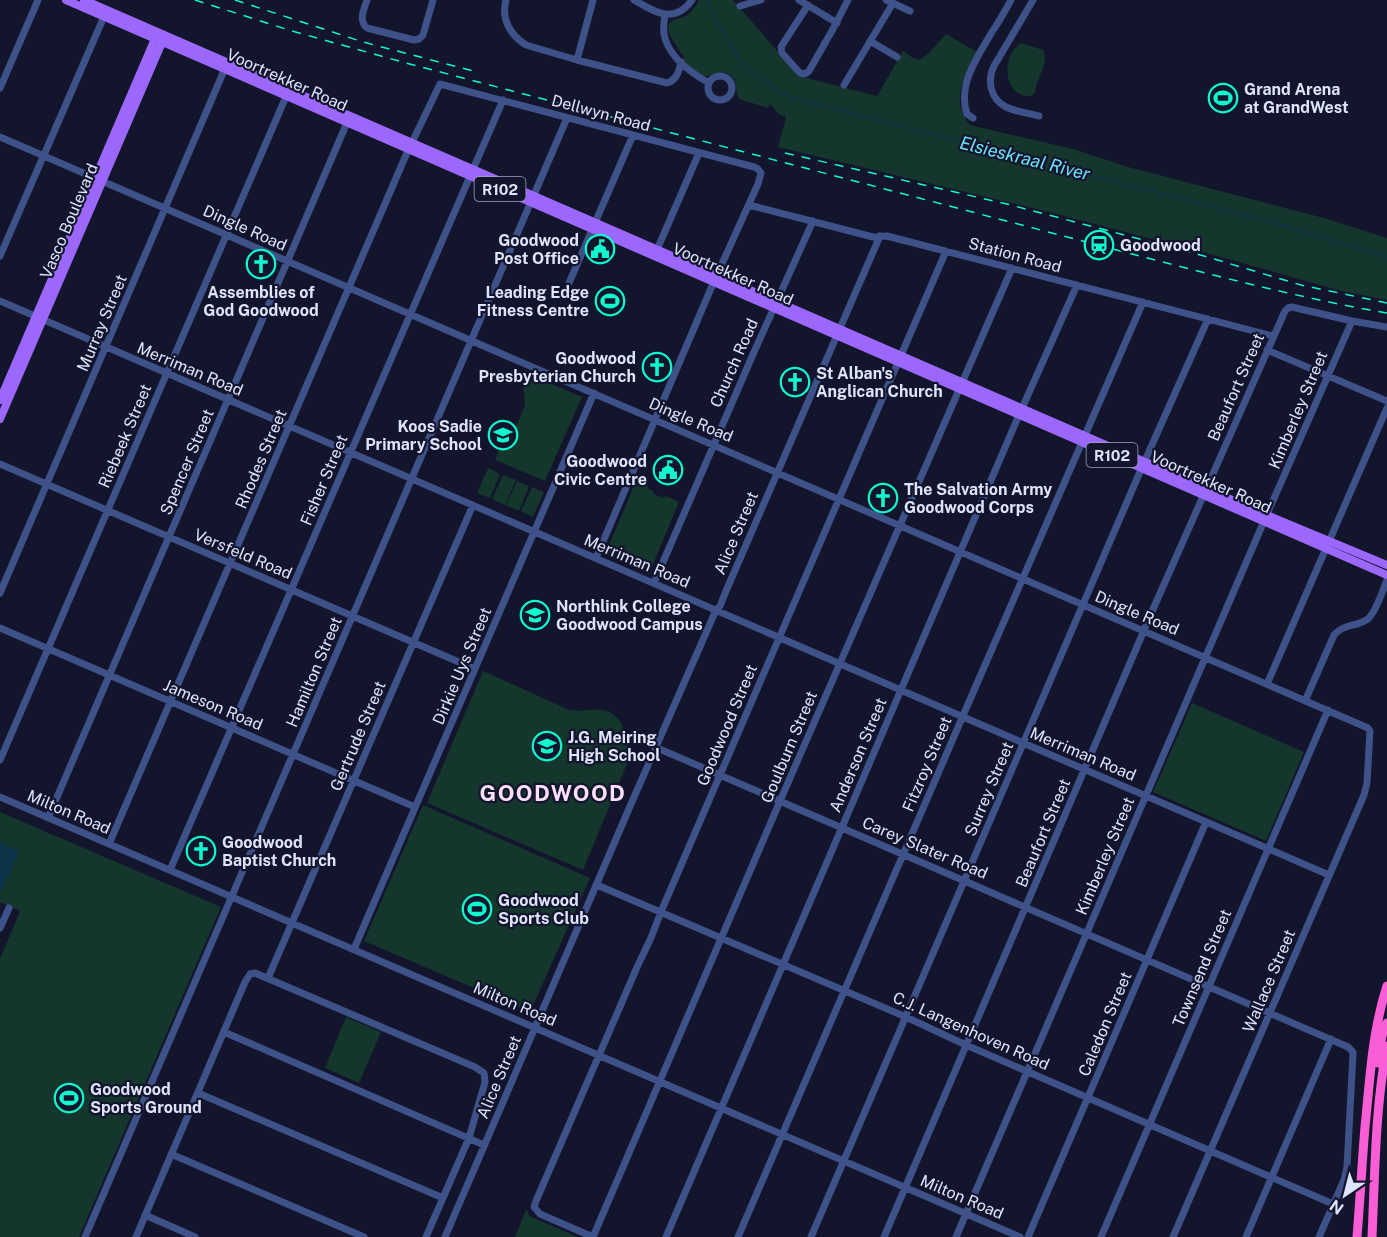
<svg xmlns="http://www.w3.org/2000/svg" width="1387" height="1237" viewBox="0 0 1387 1237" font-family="'Public Sans',sans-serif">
<rect width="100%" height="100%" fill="#12152c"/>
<path fill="#15362c" d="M 699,0 L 733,0 L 799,76 L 877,96 L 903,51 L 913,58 L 920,60 L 928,54 L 946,34 L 977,52 C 965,77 949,99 970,125 L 1073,149 L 1128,167 L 1324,218 L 1387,238 L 1387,300 L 1337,290 L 1225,258 L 1045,211 L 778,147 L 786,117 L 779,114 L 770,104 L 768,108 L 739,99 C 734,92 739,84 732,77 C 722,65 712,80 701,75 C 693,72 687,65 682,59 L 684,57 C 680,51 667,34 668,27 C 669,19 681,19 687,15 C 693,11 696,6 699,0 Z
M 1022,43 L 1043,50 C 1050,65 1035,79 1035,93 L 1031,96 C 1028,96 1024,96 1022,95 C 1001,87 1004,51 1022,43 Z
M 522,371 L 582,397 L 545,481 L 495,460 L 502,443 L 505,443 L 510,432 L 514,431 L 525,405 Z
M 488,468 L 500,474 L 490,498 L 477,493 Z
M 503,475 L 516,480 L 505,505 L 492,499 Z
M 640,475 L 645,477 L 648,488 L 653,491 L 654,494 L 662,498 L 666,496 L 679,502 L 649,574 L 605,555 L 638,476 Z
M 517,481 L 529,486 L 519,511 L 506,505 Z
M 532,487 L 544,492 L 533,517 L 521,511 Z
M 483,671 L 569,710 C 580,712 590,708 602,710 C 626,713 630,745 627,764 L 583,870 L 427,803 Z
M 1192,703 L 1304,752 L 1266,841 L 1153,792 Z
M 423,805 L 590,878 L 530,1012 L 364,941 Z
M 0,812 L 221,907 L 79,1237 L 0,1237 L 0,959 L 20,911 L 0,902 Z
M 346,1017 L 381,1032 L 359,1083 L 325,1068 Z
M 526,1210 L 527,1210 L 529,1216 L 578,1237 L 515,1237 Z"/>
<path fill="#0d344a" d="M 0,843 L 19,851 L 1,892 L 0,891 Z"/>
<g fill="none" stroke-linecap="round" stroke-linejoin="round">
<path stroke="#0d344a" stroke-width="1.5" d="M 706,0 C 718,23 729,48 747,68 C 758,80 774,89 789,97 L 1268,221 L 1387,257"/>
<path stroke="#3f5189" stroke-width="7" d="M 367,0 C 364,10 358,20 367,28 L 414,40 L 419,39 L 423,35 L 433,0
M 506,0 C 501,19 510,35 526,45 L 577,60 L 667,83 C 677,80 679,71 681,62
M 634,0 C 655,12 674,25 692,0
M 799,0 L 837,23
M 886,0 L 910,11
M 1033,0 L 994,66 C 987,80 990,99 1006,107 C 1016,112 1028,113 1039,116
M 808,5 L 781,47 L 782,53 L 799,72 C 803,75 806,74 809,71 L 833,29 L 848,0
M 740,6 L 761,0
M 665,15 C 664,21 663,28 664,34 C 668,56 691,73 709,83
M 870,41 L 897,57
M 577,60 L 593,0
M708 88a12 12 0 1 1 24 0a12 12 0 1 1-24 0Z
M 844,85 L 893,3
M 0,88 L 38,0
M 973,118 L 967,114 C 957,85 978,56 992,32 C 999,22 1005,11 1011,0
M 0,137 L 1368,728 L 1370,731 L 1367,783 L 1364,795 L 1173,1237
M 749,205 L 873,237 L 887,236 L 1273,336
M 656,252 L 699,153
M 0,256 L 106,12
M 569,283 L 633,135
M 0,301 L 1329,875
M 1267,350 L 1387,401
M 0,464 L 475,669
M 654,583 L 754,352 L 813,221
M 0,593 L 226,66
M 0,628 L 415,807
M 1267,684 L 1387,408
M 1305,701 L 1334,635 C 1343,624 1356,627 1368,619 C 1376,612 1383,590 1387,580
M 655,747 L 1348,1047 L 1353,1052 L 1353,1054 L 1347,1167 L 1344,1180 L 1319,1237
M 0,760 L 288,92
M 0,797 L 1020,1237
M 48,818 L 349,118
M 109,844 L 406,155 L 440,84 L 754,167 L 758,169 L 761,173 L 758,184 L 712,286 L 596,558
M 170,870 L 503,100
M 597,885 L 906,1017 L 966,1045 L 1333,1204
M 0,928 L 9,908
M 354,949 L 594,393
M 268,978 L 473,505
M 224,1032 L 484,1145
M 198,1093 L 443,1198
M 171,1154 L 364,1237
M 145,1215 L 195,1237
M 85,1237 L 567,118
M 136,1237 L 245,982 L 250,974 L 255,973 L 475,1067 L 484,1073 L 485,1082 L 469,1138 L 426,1237
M 445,1237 L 631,804 L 716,610 L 720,606 L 726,591 L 880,236
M 593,1237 L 540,1214 L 534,1207 L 536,1201 L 638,965 L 650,940 L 663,907 L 946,251
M 593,1237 L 780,801 L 1012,268
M 666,1237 L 1019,415 L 1077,285
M 738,1237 L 965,711 L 1143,302
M 811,1237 L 1139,474 L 1208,319
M 884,1237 L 1154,607 L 1285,311 L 1288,308 L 1292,307 L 1352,321 L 1387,327
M 956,1237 L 1264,521 L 1352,321
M 1028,1237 L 1206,822
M 1101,1237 L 1328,710
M 1246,1237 L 1331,1039"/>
<path stroke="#9b68fb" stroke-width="8" d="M 66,0 L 1387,575
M 84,0 L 1276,519 L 1387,565
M 0,400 L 157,34
M 0,419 L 164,38"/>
<path stroke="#fa5dd5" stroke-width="9" d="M 1378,1063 C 1380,1050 1380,1034 1387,1023
M 1357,1237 C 1360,1200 1362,1163 1365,1127 C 1370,1079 1372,1032 1387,986
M 1372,1237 C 1375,1173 1375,1109 1387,1046"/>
<path stroke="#10f8ce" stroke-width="1.5" stroke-dasharray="9 8" stroke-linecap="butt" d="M 195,0 L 292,31 L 406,63 L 1128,253 C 1213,275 1299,298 1387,313
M 235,0 L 363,42 L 477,72
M 785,153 L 1007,204 L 1204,256 L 1301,285 L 1387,303"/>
</g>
<defs>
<g id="stadium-ring" transform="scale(1.5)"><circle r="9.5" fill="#12152c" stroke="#10f8ce" stroke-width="1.5"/><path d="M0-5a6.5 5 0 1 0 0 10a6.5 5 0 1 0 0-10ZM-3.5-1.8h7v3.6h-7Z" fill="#10f8ce"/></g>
<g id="station-ring" transform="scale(1.5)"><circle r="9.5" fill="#12152c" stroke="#10f8ce" stroke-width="1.5"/><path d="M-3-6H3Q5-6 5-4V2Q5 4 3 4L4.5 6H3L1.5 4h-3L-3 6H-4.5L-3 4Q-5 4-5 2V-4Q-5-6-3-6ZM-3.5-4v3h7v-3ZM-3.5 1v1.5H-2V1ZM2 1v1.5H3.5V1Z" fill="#10f8ce"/></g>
<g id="civic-ring" transform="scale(1.5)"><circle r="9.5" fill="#12152c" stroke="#10f8ce" stroke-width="1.5"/><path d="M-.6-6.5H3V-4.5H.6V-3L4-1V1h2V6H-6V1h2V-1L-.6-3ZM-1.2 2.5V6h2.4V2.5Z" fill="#10f8ce"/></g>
<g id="church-ring" transform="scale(1.5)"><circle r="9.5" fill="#12152c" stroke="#10f8ce" stroke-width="1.5"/><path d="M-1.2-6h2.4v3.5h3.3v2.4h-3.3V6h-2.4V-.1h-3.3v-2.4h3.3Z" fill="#10f8ce"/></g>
<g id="school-ring" transform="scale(1.5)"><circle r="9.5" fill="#12152c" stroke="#10f8ce" stroke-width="1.5"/><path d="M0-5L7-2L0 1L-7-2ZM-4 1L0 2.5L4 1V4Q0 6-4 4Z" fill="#10f8ce"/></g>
<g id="university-ring" transform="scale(1.5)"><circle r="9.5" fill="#12152c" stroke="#10f8ce" stroke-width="1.5"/><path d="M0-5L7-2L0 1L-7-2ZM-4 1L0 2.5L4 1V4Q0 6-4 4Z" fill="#10f8ce"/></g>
</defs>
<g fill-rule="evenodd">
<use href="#stadium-ring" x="1223" y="98"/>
<use href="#station-ring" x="1099" y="245"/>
<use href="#civic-ring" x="600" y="249"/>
<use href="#church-ring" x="261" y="264"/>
<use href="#stadium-ring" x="610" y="301"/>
<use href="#church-ring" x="657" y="367"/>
<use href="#church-ring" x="795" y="382"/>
<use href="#school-ring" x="503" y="435"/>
<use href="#civic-ring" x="668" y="470"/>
<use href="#church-ring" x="883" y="498"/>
<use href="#university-ring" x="535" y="615"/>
<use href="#school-ring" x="547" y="746"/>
<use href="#church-ring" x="201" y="851"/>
<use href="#stadium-ring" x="477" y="909"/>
<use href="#stadium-ring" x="69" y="1098"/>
</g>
<g text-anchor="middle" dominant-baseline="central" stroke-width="4.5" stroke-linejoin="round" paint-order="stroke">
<g fill="#12152c" stroke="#a1a5bf" stroke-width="1.5">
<rect x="474.5" y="177" width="51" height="24" rx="4.5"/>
<rect x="1086.5" y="443" width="51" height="24" rx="4.5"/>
</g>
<g font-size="15" font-weight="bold" fill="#dee3fe">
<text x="500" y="189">R102</text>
<text x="1112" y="455">R102</text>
</g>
<g font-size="16" fill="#dee3fe" stroke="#12152c">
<text transform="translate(287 80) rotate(24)">Voortrekker Road</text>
<text transform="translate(601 113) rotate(15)">Dellwyn Road</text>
<text transform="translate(69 221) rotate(-67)">Vasco Boulevard</text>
<text transform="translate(245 228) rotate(24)">Dingle Road</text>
<text transform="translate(1015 255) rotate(15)">Station Road</text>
<text transform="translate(733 274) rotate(24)">Voortrekker Road</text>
<text transform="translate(102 323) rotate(-67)">Murray Street</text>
<text transform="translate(734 363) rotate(-66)">Church Road</text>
<text transform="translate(190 369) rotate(23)">Merriman Road</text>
<text transform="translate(1236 387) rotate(-66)">Beaufort Street</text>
<text transform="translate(1298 410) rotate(-67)">Kimberley Street</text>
<text transform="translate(691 420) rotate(23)">Dingle Road</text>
<text transform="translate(125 436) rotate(-67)">Riebeek Street</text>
<text transform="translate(261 459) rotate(-67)">Rhodes Street</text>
<text transform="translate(187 462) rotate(-67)">Spencer Street</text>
<text transform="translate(324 480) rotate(-67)">Fisher Street</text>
<text transform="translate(1211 482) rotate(24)">Voortrekker Road</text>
<text transform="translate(736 533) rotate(-67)">Alice Street</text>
<text transform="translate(243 554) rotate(23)">Versfeld Road</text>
<text transform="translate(637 561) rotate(23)">Merriman Road</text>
<text transform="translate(1137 613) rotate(23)">Dingle Road</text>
<text transform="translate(462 666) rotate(-67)">Dirkie Uys Street</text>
<text transform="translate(314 672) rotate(-67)">Hamilton Street</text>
<text transform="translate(213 705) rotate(23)">Jameson Road</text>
<text transform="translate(727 725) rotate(-67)">Goodwood Street</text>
<text transform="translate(358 736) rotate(-67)">Gertrude Street</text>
<text transform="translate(789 747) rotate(-67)">Goulburn Street</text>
<text transform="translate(1083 754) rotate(23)">Merriman Road</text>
<text transform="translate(858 755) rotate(-67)">Anderson Street</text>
<text transform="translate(927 764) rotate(-67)">Fitzroy Street</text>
<text transform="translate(989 789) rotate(-67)">Surrey Street</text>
<text transform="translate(69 812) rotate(23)">Milton Road</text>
<text transform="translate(1043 833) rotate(-67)">Beaufort Street</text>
<text transform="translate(925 848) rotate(23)">Carey Slater Road</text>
<text transform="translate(1105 856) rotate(-67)">Kimberley Street</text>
<text transform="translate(1202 968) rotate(-67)">Townsend Street</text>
<text transform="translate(1269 981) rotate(-67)">Wallace Street</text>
<text transform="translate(515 1004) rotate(23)">Milton Road</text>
<text transform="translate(1105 1024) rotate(-67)">Caledon Street</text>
<text transform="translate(971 1031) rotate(24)">C.J. Langenhoven Road</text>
<text transform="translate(499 1077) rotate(-67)">Alice Street</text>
<text transform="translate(962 1197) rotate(23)">Milton Road</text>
</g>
<g font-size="16" font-weight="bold" fill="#dee3fe" stroke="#12152c" text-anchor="start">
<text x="1244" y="89">Grand Arena<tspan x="1244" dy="18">at GrandWest</tspan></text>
<text x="579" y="240" text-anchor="end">Goodwood<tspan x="579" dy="18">Post Office</tspan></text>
<text x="1120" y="245">Goodwood</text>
<text x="261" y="292" text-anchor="middle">Assemblies of<tspan x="261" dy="18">God Goodwood</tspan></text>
<text x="589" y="292" text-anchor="end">Leading Edge<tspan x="589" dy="18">Fitness Centre</tspan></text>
<text x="636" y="358" text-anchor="end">Goodwood<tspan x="636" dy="18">Presbyterian Church</tspan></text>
<text x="816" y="373">St Alban's<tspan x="816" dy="18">Anglican Church</tspan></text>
<text x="482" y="426" text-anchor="end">Koos Sadie<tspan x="482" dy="18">Primary School</tspan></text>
<text x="647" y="461" text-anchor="end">Goodwood<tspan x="647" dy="18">Civic Centre</tspan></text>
<text x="904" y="489">The Salvation Army<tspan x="904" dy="18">Goodwood Corps</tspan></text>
<text x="556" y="606">Northlink College<tspan x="556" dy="18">Goodwood Campus</tspan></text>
<text x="568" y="737">J.G. Meiring<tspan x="568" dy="18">High School</tspan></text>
<text x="222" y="842">Goodwood<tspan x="222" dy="18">Baptist Church</tspan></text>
<text x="498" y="900">Goodwood<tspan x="498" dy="18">Sports Club</tspan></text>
<text x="90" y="1089">Goodwood<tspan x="90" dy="18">Sports Ground</tspan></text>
</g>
<g font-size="18" font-style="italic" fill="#6fe1fb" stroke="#12152c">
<text transform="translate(1025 158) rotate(14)">Elsieskraal River</text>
</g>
<g font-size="22" font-weight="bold" letter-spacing="1.5" fill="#fee0fc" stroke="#12152c">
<text x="553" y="793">GOODWOOD</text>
</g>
</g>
<g transform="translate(1345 1195) rotate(215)" stroke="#12152c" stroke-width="4.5" paint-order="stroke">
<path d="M0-4.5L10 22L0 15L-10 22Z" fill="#dee3fe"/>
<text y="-9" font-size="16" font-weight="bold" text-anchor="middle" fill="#dee3fe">N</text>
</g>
</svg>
